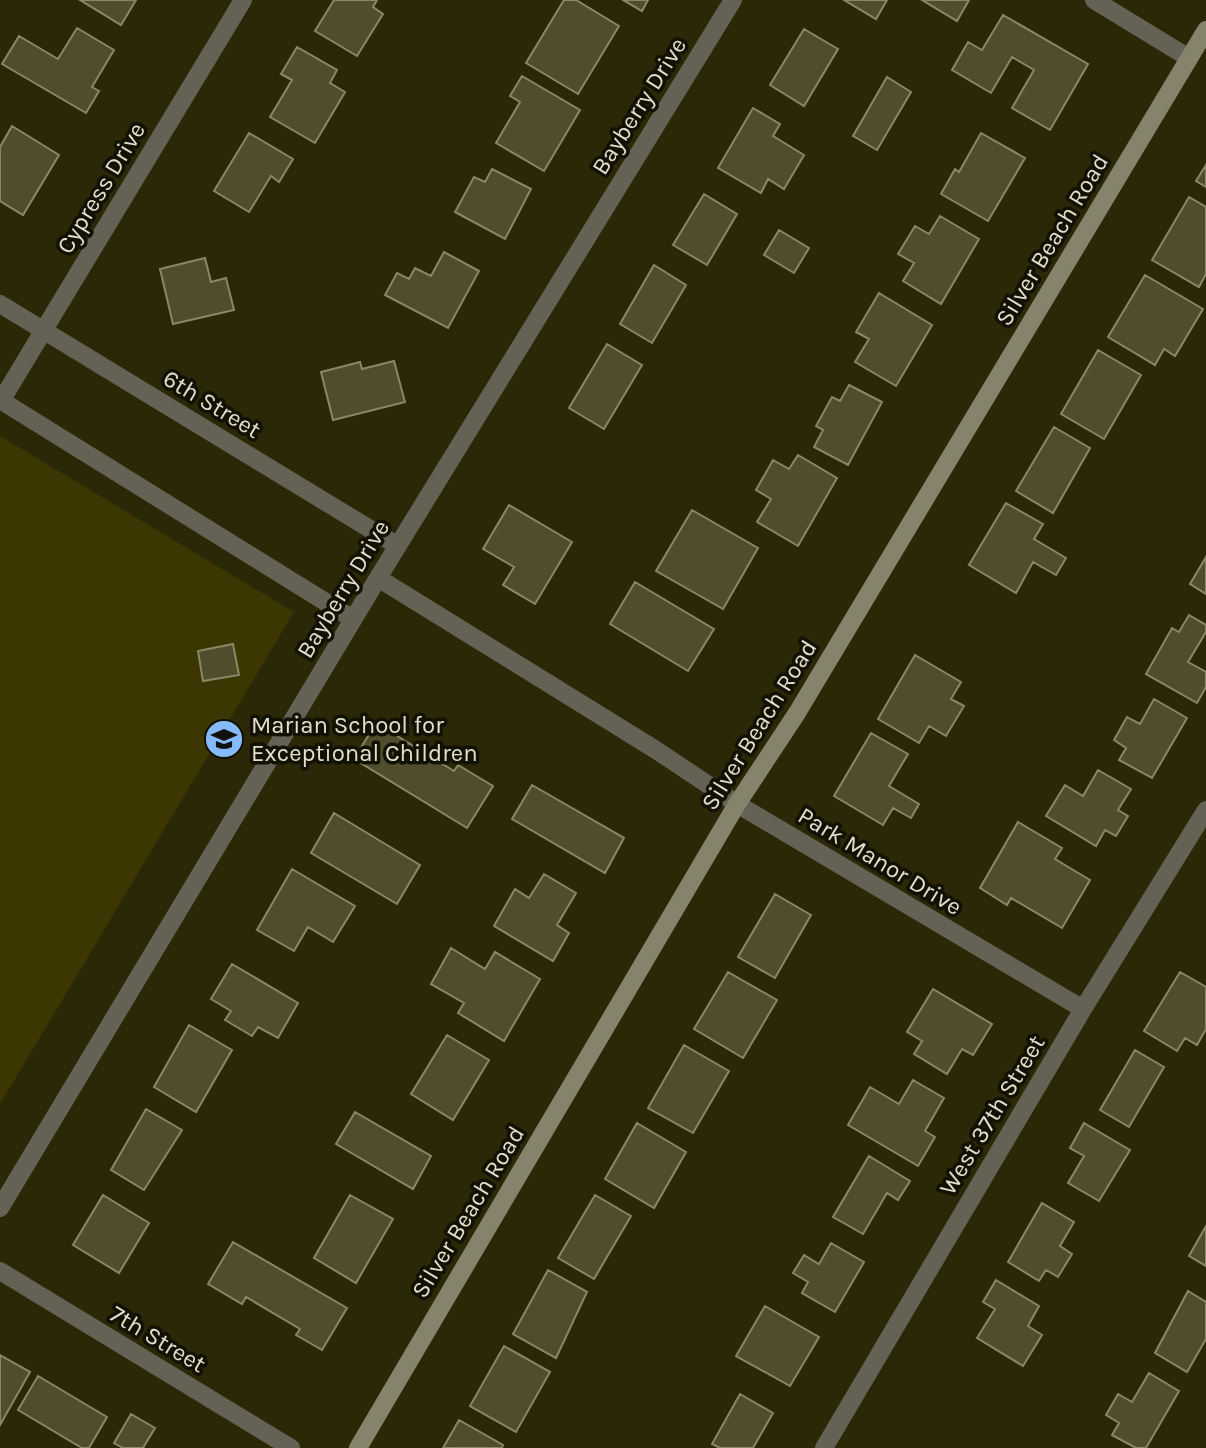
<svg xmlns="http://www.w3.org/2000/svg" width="1206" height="1448" viewBox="0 0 1206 1448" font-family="Karla,sans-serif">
<rect width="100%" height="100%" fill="#2b2807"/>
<path fill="#3c3702" d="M 0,436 L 294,612 L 0,1104 Z"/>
<path fill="#504d2d" stroke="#8a8765" stroke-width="2" d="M 80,0 L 136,0 L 121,25 Z
M 334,0 L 377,0 L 373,7 L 383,14 L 357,56 L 315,31 Z
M 564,0 L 576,0 L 619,26 L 578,94 L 526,63 Z
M 623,0 L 648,0 L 642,11 Z
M 844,0 L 887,0 L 876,19 Z
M 922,0 L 969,0 L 957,21 Z
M 1003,15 L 1088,64 L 1050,130 L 1012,108 L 1034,70 L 1012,57 L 991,93 L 952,70 L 968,42 L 982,50 Z
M 77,28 L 114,50 L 92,87 L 99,91 L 86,113 L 2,64 L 19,36 L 58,59 Z
M 804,29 L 838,49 L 804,106 L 770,85 Z
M 297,47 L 337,70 L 330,83 L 345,92 L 315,143 L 270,117 L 292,80 L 281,74 Z
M 522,76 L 580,110 L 544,171 L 496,143 L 520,102 L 510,96 Z
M 887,77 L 911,92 L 877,150 L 853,136 Z
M 753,108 L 780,124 L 773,136 L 804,155 L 784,189 L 768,179 L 761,193 L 718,168 Z
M 12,126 L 59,155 L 23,215 L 0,201 L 0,147 Z
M 249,133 L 293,159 L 279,182 L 271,176 L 249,212 L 214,191 Z
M 981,133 L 1025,158 L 988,221 L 941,194 L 955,169 L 959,172 Z
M 1206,165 L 1206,187 L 1196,181 Z
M 492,169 L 531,189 L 505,239 L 455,212 L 474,177 L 485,182 Z
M 704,194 L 737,214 L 707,265 L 673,245 Z
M 1189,197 L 1206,207 L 1206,274 L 1199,287 L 1152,260 Z
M 940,216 L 979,239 L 941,304 L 903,281 L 914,263 L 898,254 L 915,226 L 929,234 Z
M 779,230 L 809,248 L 794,273 L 764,255 Z
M 444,252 L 479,271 L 448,328 L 385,295 L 397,273 L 409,279 L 415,268 L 431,276 Z
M 205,258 L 211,282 L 226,278 L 234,310 L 173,324 L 160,269 Z
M 654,265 L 686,285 L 652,343 L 620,324 Z
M 1145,275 L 1203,309 L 1175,356 L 1164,349 L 1155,365 L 1108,337 Z
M 879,293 L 932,325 L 896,386 L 855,362 L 869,339 L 856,332 Z
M 607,344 L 642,365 L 604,429 L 569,408 Z
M 1098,350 L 1141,375 L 1104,439 L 1061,414 Z
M 394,361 L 405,402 L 333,420 L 321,372 L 360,362 L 362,369 Z
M 849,385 L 882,402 L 848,465 L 814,447 L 823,430 L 816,426 L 832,397 L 840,401 Z
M 1054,427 L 1090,448 L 1053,513 L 1016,491 Z
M 798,455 L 837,478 L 798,546 L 757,522 L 771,499 L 756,490 L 773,460 L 789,469 Z
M 1006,503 L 1043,524 L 1034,539 L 1066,558 L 1056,575 L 1033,562 L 1016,593 L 969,565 Z
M 509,505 L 572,542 L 535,604 L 503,585 L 514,567 L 483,549 Z
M 692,510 L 758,548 L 723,609 L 656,571 Z
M 1206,557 L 1206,594 L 1190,584 Z
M 635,582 L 714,629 L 688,671 L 610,624 Z
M 1189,615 L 1206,625 L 1206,632 L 1188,662 L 1206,672 L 1206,687 L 1197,703 L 1146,674 L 1172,628 L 1179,632 Z
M 233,644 L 239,675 L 203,681 L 198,651 Z
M 915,655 L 961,682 L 951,699 L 964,706 L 946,736 L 929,726 L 919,743 L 878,719 Z
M 1154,699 L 1187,718 L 1152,778 L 1119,760 L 1126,748 L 1114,740 L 1127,717 L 1140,724 Z
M 376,723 L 454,771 L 458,765 L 493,786 L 467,828 L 354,759 Z
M 871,733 L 908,754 L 889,786 L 919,804 L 911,818 L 893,808 L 883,825 L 834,796 Z
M 1098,770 L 1131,789 L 1118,810 L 1128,816 L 1116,836 L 1105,830 L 1096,846 L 1046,816 L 1065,785 L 1083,796 Z
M 532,785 L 624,838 L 605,873 L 512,819 Z
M 334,813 L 420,865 L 397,904 L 311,853 Z
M 1018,822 L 1062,848 L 1055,859 L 1090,880 L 1062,928 L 1011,898 L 1007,905 L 980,888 Z
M 292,869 L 355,906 L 333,942 L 308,927 L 294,951 L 257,930 Z
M 544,874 L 576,893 L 557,925 L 569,933 L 553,961 L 494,926 L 515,889 L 529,898 Z
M 775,894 L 811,915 L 775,978 L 738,957 Z
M 451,948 L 485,969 L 495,952 L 540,979 L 504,1041 L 458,1013 L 464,1003 L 431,984 Z
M 232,964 L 298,1003 L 278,1038 L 258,1027 L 252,1036 L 225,1020 L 231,1011 L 211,999 Z
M 728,972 L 777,1000 L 743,1058 L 694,1029 Z
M 1180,972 L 1206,987 L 1206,1029 L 1197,1045 L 1185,1038 L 1177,1051 L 1144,1031 Z
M 933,989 L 992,1024 L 973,1055 L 962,1049 L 947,1074 L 914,1054 L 922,1041 L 907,1032 Z
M 189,1025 L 232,1050 L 196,1112 L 154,1087 Z
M 447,1035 L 489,1060 L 453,1120 L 411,1094 Z
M 684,1045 L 729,1071 L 693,1133 L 648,1108 Z
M 1135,1050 L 1164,1067 L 1129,1127 L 1100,1110 Z
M 913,1080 L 944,1098 L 925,1131 L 935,1137 L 918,1166 L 848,1125 L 870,1087 L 899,1104 Z
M 146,1109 L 182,1130 L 144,1190 L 111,1170 Z
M 355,1112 L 431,1156 L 413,1189 L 336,1144 Z
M 637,1123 L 686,1152 L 654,1208 L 605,1179 Z
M 1084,1123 L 1130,1150 L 1099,1201 L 1068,1183 L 1084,1156 L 1070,1148 Z
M 869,1156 L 910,1181 L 898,1200 L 887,1193 L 863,1234 L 833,1217 Z
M 103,1195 L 149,1223 L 119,1273 L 73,1245 Z
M 350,1195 L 393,1219 L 356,1283 L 314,1258 Z
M 595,1195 L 631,1216 L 594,1279 L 558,1258 Z
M 1042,1203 L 1074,1222 L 1060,1246 L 1072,1254 L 1058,1277 L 1046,1270 L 1039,1281 L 1008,1262 Z
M 1206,1226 L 1206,1266 L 1189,1256 Z
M 233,1242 L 347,1308 L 322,1350 L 296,1335 L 300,1329 L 246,1297 L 242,1304 L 208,1284 Z
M 831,1243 L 864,1262 L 835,1312 L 802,1293 L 808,1282 L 793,1273 L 804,1255 L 819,1264 Z
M 548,1270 L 587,1292 L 556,1358 L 513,1334 Z
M 996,1280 L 1039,1306 L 1028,1326 L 1042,1335 L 1023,1366 L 977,1338 L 995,1309 L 983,1302 Z
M 1188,1291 L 1206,1302 L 1206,1339 L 1187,1372 L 1155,1353 Z
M 765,1306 L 819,1337 L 790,1386 L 736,1356 Z
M 504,1346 L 550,1372 L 516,1432 L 470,1406 Z
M 0,1355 L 30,1372 L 0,1425 Z
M 1149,1373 L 1179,1391 L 1146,1448 L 1136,1448 L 1112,1435 L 1119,1423 L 1106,1415 L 1118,1394 L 1132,1402 Z
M 38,1376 L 107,1417 L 89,1448 L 82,1448 L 18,1410 Z
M 740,1394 L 773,1413 L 753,1448 L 720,1448 L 712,1444 Z
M 131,1414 L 155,1428 L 143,1448 L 123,1448 L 114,1443 Z
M 459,1420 L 503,1445 L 502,1448 L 443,1448 Z"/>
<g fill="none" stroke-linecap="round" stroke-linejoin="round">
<path stroke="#636254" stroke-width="18" d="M 1094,0 L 1189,58
M 0,304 L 398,546
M 0,400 L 353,619
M 1,401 L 243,0
M 378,578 L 656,750 L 737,804 L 1083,1009
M 0,1208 L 378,578 L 733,0
M 0,1271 L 291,1448
M 824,1448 L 1083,1009 L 1206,810"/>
<path stroke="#85836c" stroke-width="18" d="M 358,1448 L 737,804 L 797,713 L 1206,30"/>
</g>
<defs>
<g id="school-disc" transform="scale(2.0125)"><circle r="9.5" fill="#86bbfb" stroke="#121104"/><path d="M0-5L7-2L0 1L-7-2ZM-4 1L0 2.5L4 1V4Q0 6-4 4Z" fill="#111"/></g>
</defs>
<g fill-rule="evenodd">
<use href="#school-disc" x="224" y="739"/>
</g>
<g text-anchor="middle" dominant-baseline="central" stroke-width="7" stroke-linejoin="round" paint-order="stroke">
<g font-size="24" fill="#e0dfcc" stroke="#121104">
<text transform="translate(639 106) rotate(-58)">Bayberry Drive</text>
<text transform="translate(101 188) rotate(-59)">Cypress Drive</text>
<text transform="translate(1052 240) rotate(-59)">Silver Beach Road</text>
<text transform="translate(212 404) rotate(31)">6th Street</text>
<text transform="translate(343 589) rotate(-59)">Bayberry Drive</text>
<text transform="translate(759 725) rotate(-58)">Silver Beach Road</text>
<text transform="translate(880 861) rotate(31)">Park Manor Drive</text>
<text transform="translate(992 1115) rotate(-59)">West 37th Street</text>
<text transform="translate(468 1212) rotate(-59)">Silver Beach Road</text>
<text transform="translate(158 1339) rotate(31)">7th Street</text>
</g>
<g font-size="24" fill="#e0dfcc" stroke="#121104" text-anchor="start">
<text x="251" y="725">Marian School for<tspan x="251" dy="28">Exceptional Children</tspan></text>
</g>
</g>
</svg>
